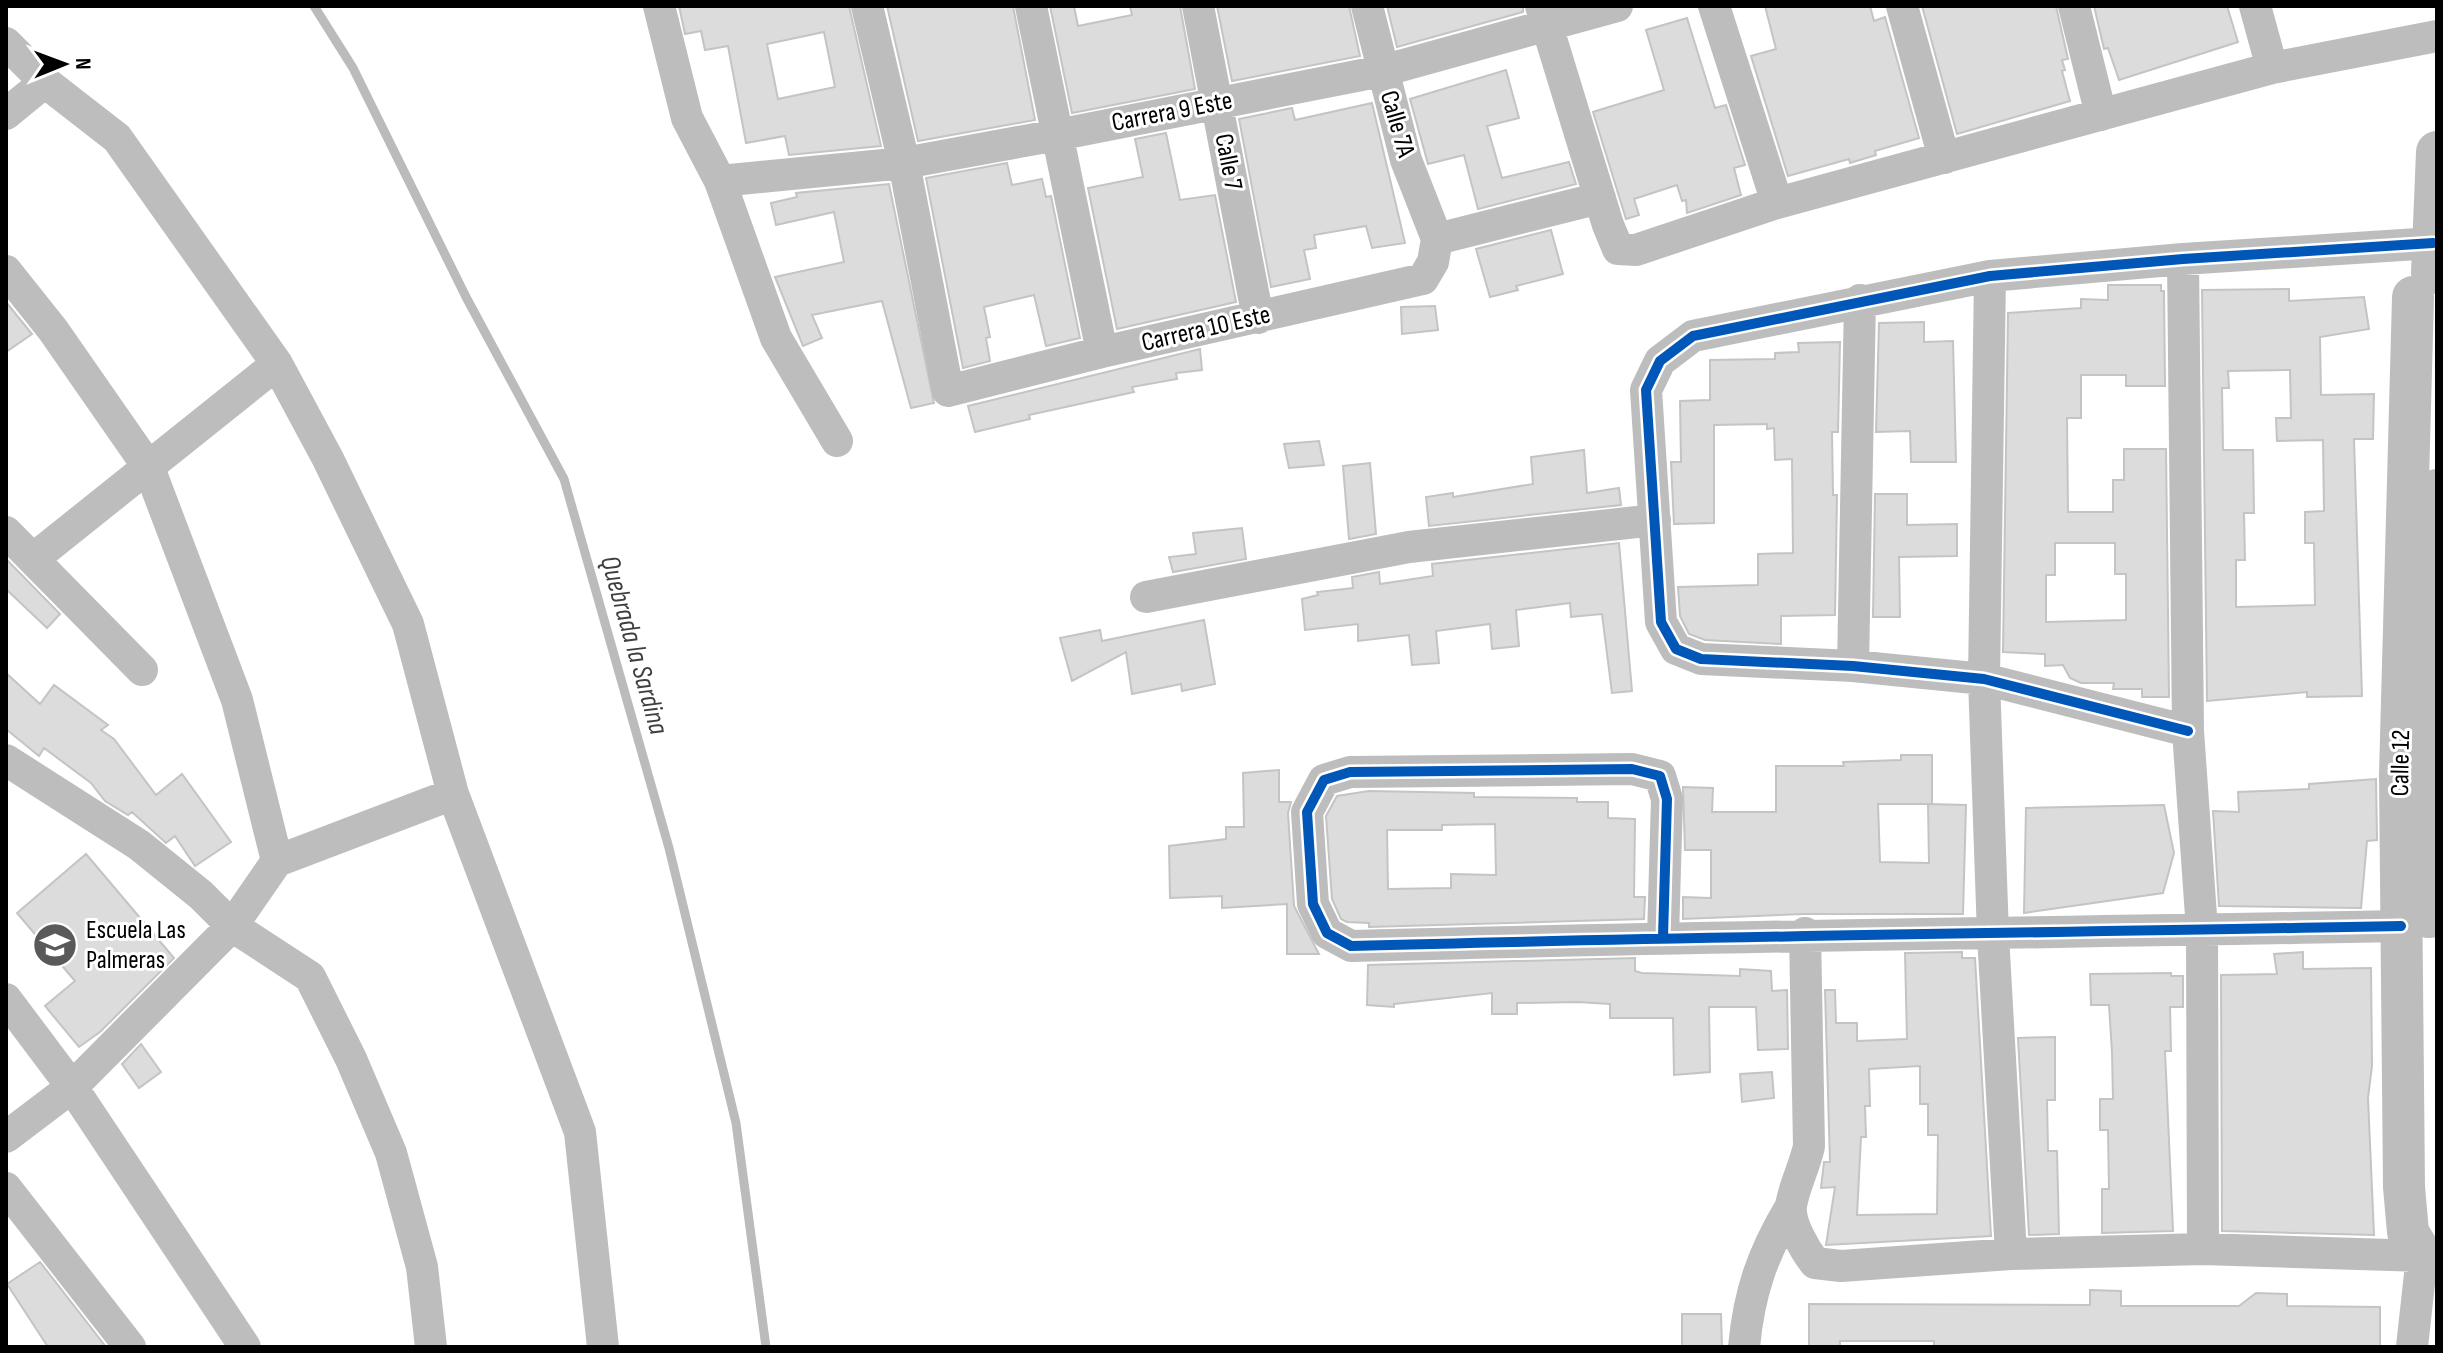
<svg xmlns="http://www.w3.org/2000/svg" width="2443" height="1353" viewBox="0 0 2443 1353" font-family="'Sofia Sans Condensed',sans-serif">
<rect width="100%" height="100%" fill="#fff"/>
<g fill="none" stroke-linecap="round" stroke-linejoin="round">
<path stroke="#bbb" stroke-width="9" d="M 314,6 L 353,68 L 466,297 L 564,479 L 669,848 L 736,1123 L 766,1347"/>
</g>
<path fill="#dcdcdc" stroke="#c4c4c4" stroke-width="2" fill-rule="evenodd" d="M 679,6 L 849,6 L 881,146 L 789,155 L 785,136 L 746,143 L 728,46 L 705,50 L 701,31 L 685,34 ZM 824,32 L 835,87 L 778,99 L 767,44 Z
M 887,6 L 1013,6 L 1035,120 L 918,141 Z
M 1050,6 L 1074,6 L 1078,26 L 1132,15 L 1130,6 L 1180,6 L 1195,89 L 1072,113 Z
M 1217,6 L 1349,6 L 1360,56 L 1232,81 Z
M 1387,6 L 1523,6 L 1523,12 L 1397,47 Z
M 1765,6 L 1870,6 L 1874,21 L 1885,17 L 1919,138 L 1875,151 L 1876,155 L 1850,163 L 1849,159 L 1788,176 L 1751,56 L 1776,49 Z
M 1922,6 L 2056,6 L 2068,59 L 2062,60 L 2065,70 L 2062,71 L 2070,101 L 1957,134 Z
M 2094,6 L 2227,6 L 2238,42 L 2119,80 L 2108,48 L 2104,49 Z
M 1687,18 L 1715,108 L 1726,105 L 1745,165 L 1734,168 L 1741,195 L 1687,213 L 1686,200 L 1682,201 L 1677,185 L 1634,199 L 1639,215 L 1626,219 L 1593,112 L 1664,90 L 1646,30 Z
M 1506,70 L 1519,118 L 1487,126 L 1502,178 L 1569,162 L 1576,184 L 1478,209 L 1464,155 L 1428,164 L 1410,99 Z
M 1372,103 L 1405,243 L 1372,248 L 1366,226 L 1314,235 L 1316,248 L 1304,250 L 1310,279 L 1271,287 L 1239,119 L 1292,108 L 1295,120 Z
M 1166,133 L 1180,200 L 1215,195 L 1236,302 L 1117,329 L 1088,188 L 1143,177 L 1135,139 Z
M 1007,163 L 1012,185 L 1042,179 L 1046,197 L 1051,196 L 1080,338 L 1046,346 L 1034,295 L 984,307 L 990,337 L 986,338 L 990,361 L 963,368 L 926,178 Z
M 889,184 L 934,403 L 911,408 L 882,301 L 812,315 L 822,338 L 803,346 L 775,277 L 844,262 L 834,212 L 776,225 L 771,203 L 797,197 L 796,193 Z
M 1551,230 L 1563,274 L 1516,286 L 1518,290 L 1490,297 L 1476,249 Z
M 2108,285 L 2161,285 L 2161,291 L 2164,291 L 2165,386 L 2126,386 L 2126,375 L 2081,375 L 2081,418 L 2067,418 L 2068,512 L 2113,512 L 2113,480 L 2124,480 L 2124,449 L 2166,449 L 2169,697 L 2142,697 L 2142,689 L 2113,689 L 2114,683 L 2081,683 L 2070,678 L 2063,665 L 2045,666 L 2045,654 L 2003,652 L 2008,313 L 2081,308 L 2081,299 L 2108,300 ZM 2055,543 L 2115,543 L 2115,574 L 2126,574 L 2126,620 L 2046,622 L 2046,575 L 2055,575 Z
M 2289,289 L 2289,301 L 2364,297 L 2369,329 L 2320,337 L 2321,395 L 2374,394 L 2373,439 L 2354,439 L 2362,696 L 2307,697 L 2307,692 L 2207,701 L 2202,290 ZM 2290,370 L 2291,418 L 2276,418 L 2277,441 L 2323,440 L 2324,511 L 2305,512 L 2305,543 L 2314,543 L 2315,605 L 2236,607 L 2236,560 L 2245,560 L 2244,513 L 2254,513 L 2253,450 L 2223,450 L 2222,388 L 2229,388 L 2228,371 Z
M 6,302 L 32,334 L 6,352 Z
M 1435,306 L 1438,330 L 1402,334 L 1401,307 Z
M 1924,322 L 1924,342 L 1953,341 L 1956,462 L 1911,462 L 1910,431 L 1876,432 L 1879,323 Z
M 1840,342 L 1838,432 L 1832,432 L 1833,495 L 1837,495 L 1835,615 L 1781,616 L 1781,644 L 1705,640 L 1689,634 L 1680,616 L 1678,587 L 1758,585 L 1758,554 L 1793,553 L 1792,459 L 1775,460 L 1774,428 L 1767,429 L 1767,424 L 1714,425 L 1714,523 L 1674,524 L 1671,462 L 1681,462 L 1680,401 L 1710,400 L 1710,360 L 1775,359 L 1775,353 L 1799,352 L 1798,343 Z
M 1200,349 L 1202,370 L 1176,373 L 1177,379 L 1132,387 L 1134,392 L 1029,415 L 1030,419 L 975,432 L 968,406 Z
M 1319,441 L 1324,465 L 1289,468 L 1284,444 Z
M 1584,450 L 1587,493 L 1619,488 L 1621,505 L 1429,526 L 1426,497 L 1453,493 L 1453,497 L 1533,484 L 1531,457 Z
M 1370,463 L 1376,534 L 1349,539 L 1343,466 Z
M 1875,494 L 1907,494 L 1907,525 L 1957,524 L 1957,556 L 1899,557 L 1900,617 L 1873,617 Z
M 1242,528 L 1246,559 L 1173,572 L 1169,557 L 1196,554 L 1193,533 Z
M 1619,543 L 1632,691 L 1612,693 L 1602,614 L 1571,617 L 1570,603 L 1516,610 L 1519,646 L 1492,649 L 1490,624 L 1436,631 L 1439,663 L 1412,665 L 1409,635 L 1358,641 L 1358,624 L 1305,630 L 1302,599 L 1318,595 L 1317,592 L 1353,588 L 1352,577 L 1379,572 L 1380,584 L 1433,576 L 1432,564 Z
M 6,559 L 60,614 L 47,628 L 6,589 Z
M 1204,620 L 1215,684 L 1182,691 L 1181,684 L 1132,694 L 1126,652 L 1072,681 L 1060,638 L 1100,630 L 1102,641 Z
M 6,673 L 40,704 L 54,685 L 108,725 L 101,730 L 114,739 L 156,795 L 182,774 L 231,842 L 195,866 L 175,836 L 166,843 L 132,812 L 128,815 L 105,801 L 91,783 L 44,748 L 39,756 L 6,729 Z
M 1901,755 L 1932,755 L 1932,804 L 1878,804 L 1880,862 L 1929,863 L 1928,804 L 1966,805 L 1963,914 L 1804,914 L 1683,919 L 1683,897 L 1711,898 L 1711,850 L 1685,850 L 1683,787 L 1713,788 L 1712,812 L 1776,812 L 1776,766 L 1844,766 L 1843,762 L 1901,760 Z
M 1279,770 L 1279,802 L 1291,802 L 1288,813 L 1294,906 L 1319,954 L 1287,954 L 1287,904 L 1222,908 L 1222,896 L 1170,898 L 1169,846 L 1226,839 L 1226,827 L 1244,827 L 1243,773 Z
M 2376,779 L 2377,840 L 2367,841 L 2361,908 L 2219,906 L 2213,811 L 2239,812 L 2238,792 L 2309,789 L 2309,784 Z
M 1369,791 L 1474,793 L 1474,797 L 1577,798 L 1577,802 L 1608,802 L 1608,818 L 1635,819 L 1634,897 L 1645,897 L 1644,919 L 1369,927 L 1369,923 L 1347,922 L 1341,919 L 1332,899 L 1326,816 L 1337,796 ZM 1495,824 L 1496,875 L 1451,874 L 1451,888 L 1388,889 L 1387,830 L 1442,830 L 1442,825 Z
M 2164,805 L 2174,853 L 2163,893 L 2024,913 L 2026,808 Z
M 86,854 L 174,958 L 100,1032 L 79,1047 L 45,1006 L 75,981 L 17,913 Z
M 1962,952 L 1962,958 L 1975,958 L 1991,1236 L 1826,1245 L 1835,1187 L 1821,1188 L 1824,1162 L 1830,1162 L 1825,990 L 1835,990 L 1836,1023 L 1857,1023 L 1857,1041 L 1907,1039 L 1905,953 ZM 1920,1066 L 1920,1104 L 1928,1104 L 1928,1135 L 1938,1135 L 1937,1214 L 1857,1215 L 1861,1137 L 1866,1137 L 1865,1106 L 1870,1106 L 1869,1069 Z
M 2303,952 L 2303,969 L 2371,968 L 2372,1066 L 2368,1098 L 2374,1235 L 2222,1231 L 2221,975 L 2277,974 L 2274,954 Z
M 1635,958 L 1635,971 L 1642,973 L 1740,976 L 1740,969 L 1771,971 L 1772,991 L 1787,990 L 1788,1049 L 1758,1050 L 1756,1007 L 1709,1007 L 1710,1072 L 1674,1075 L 1673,1018 L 1610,1018 L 1610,1004 L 1578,1002 L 1517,1003 L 1517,1014 L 1492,1014 L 1492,993 L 1394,1004 L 1394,1007 L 1367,1005 L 1368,965 Z
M 2171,973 L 2171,976 L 2183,976 L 2183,1007 L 2170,1007 L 2171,1051 L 2165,1051 L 2173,1231 L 2102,1233 L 2102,1189 L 2109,1189 L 2108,1130 L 2100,1130 L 2100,1099 L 2113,1099 L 2112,1052 L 2109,1005 L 2091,1005 L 2090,974 Z
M 2055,1037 L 2055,1100 L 2047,1100 L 2048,1151 L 2057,1151 L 2059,1234 L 2029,1235 L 2018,1038 Z
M 141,1044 L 161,1072 L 139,1088 L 122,1064 Z
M 1772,1072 L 1774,1098 L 1742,1102 L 1740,1074 Z
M 40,1262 L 106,1347 L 48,1347 L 7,1284 Z
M 2090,1290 L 2121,1291 L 2121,1306 L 2239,1306 L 2256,1293 L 2287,1294 L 2287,1306 L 2380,1307 L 2380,1347 L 1934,1347 L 1934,1341 L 1840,1341 L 1840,1347 L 1809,1347 L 1809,1304 L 2090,1305 Z
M 1682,1314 L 1721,1314 L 1722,1347 L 1682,1347 Z"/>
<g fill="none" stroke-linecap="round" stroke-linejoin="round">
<path stroke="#bdbdbd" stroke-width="32" d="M 659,6 L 687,118 L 720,181 L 776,338 L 837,441
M 867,6 L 904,163 L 948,391 L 1102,352 L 1423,279 L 1433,262 L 1437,239
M 1031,6 L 1102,352
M 1198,6 L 1258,318
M 1367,6 L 1406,160 L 1437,239
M 1541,6 L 1608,225 L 1618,249 L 1636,250 L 1777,203 L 2272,68 L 2437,36
M 1714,6 L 1777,203
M 1902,6 L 1944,158
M 2074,6 L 2101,115
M 2255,6 L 2272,68
M 6,43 L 45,82 L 117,138 L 277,364 L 328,459 L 408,624 L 453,794 L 580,1132 L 603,1347
M 6,114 L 45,82
M 720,181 L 904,163 L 1057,135 L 1382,71 L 1617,6
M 1437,239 L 1600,198
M 2183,259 L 2188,731 L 2202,930 L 2203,1249
M 6,271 L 53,330 L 149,468 L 237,700 L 277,861
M 1990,276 L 1984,679 L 1993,935 L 2011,1254
M 6,532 L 142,670
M 33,559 L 277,364
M 1146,597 L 1409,547 L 1655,520
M 1853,666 L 1860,300
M 2188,731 L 1984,679 L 1853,666 L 1701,659 L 1676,649 L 1661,622 L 1646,390 L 1660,361 L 1693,336 L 1990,276 L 2183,259 L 2433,243
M 6,760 L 139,845 L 201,895 L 232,926 L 310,977 L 351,1059 L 391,1153 L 422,1267 L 431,1347
M 2428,922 L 2437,921
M 1805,933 L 1809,1146 C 1805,1166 1794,1186 1791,1206 C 1789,1223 1805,1250 1815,1263 L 1841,1266 L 2011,1254 L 2203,1249 L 2422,1256 L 2412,1347
M 1663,937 L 1667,799 L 1660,776 L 1632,769 L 1350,772 L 1324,780 L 1307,812 L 1313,904 L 1327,933 L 1351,946 C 1701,936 2051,933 2401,926
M 6,999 L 72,1087 L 245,1347
M 6,1137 L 72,1087 L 232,926 L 277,861 L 453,794
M 6,1188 L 130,1347
M 1744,1347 C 1749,1293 1762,1255 1790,1208"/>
<path stroke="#bdbdbd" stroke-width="42" d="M 2432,273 L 2437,152
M 2413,297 L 2400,775 L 2404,1187 L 2408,1232 L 2422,1256 L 2437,1259
M 2429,891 L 2437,490"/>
<g stroke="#fff" stroke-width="15">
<path id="cycleway" d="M 2188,731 L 1984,679 L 1853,666 L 1701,659 L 1676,649 L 1661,622 L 1646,390 L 1660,361 L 1693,336 L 1990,276 L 2183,259 L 2433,243
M 1663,937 L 1667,799 L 1660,776 L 1632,769 L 1350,772 L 1324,780 L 1307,812 L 1313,904 L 1327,933 L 1351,946 C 1701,936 2051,933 2401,926"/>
</g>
<use href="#cycleway" stroke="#0057b8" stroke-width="10"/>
</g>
<defs>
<g id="school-disc" transform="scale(2.3)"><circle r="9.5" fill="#595959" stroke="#fff"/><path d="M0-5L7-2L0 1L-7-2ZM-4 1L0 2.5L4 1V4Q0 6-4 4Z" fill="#fff"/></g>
</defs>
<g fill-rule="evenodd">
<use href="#school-disc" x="55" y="945"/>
</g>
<g text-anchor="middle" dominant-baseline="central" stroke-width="6" stroke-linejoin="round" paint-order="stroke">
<g font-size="26" fill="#000" stroke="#fff">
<text transform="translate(1172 112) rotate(-11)">Carrera 9 Este</text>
<text transform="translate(1397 124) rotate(74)">Calle 7A</text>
<text transform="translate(1228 162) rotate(79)">Calle 7</text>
<text transform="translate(1206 329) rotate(-13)">Carrera 10 Este</text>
<text transform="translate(2401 763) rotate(-89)">Calle 12</text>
</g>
<g font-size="26" fill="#000" stroke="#fff" text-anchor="start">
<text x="86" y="930">Escuela Las<tspan x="86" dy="30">Palmeras</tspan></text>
</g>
<g font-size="28" font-style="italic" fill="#3f3f3f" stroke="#fff">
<text transform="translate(634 645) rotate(74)">Quebrada la Sardina</text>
</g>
</g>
<rect width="2443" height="1353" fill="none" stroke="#000000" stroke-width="16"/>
<g transform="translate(64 64) rotate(89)" stroke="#ffffff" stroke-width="6" paint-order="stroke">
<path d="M0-6L14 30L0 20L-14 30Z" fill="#000000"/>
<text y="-12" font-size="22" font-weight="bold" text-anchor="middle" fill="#000000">N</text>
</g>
</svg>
